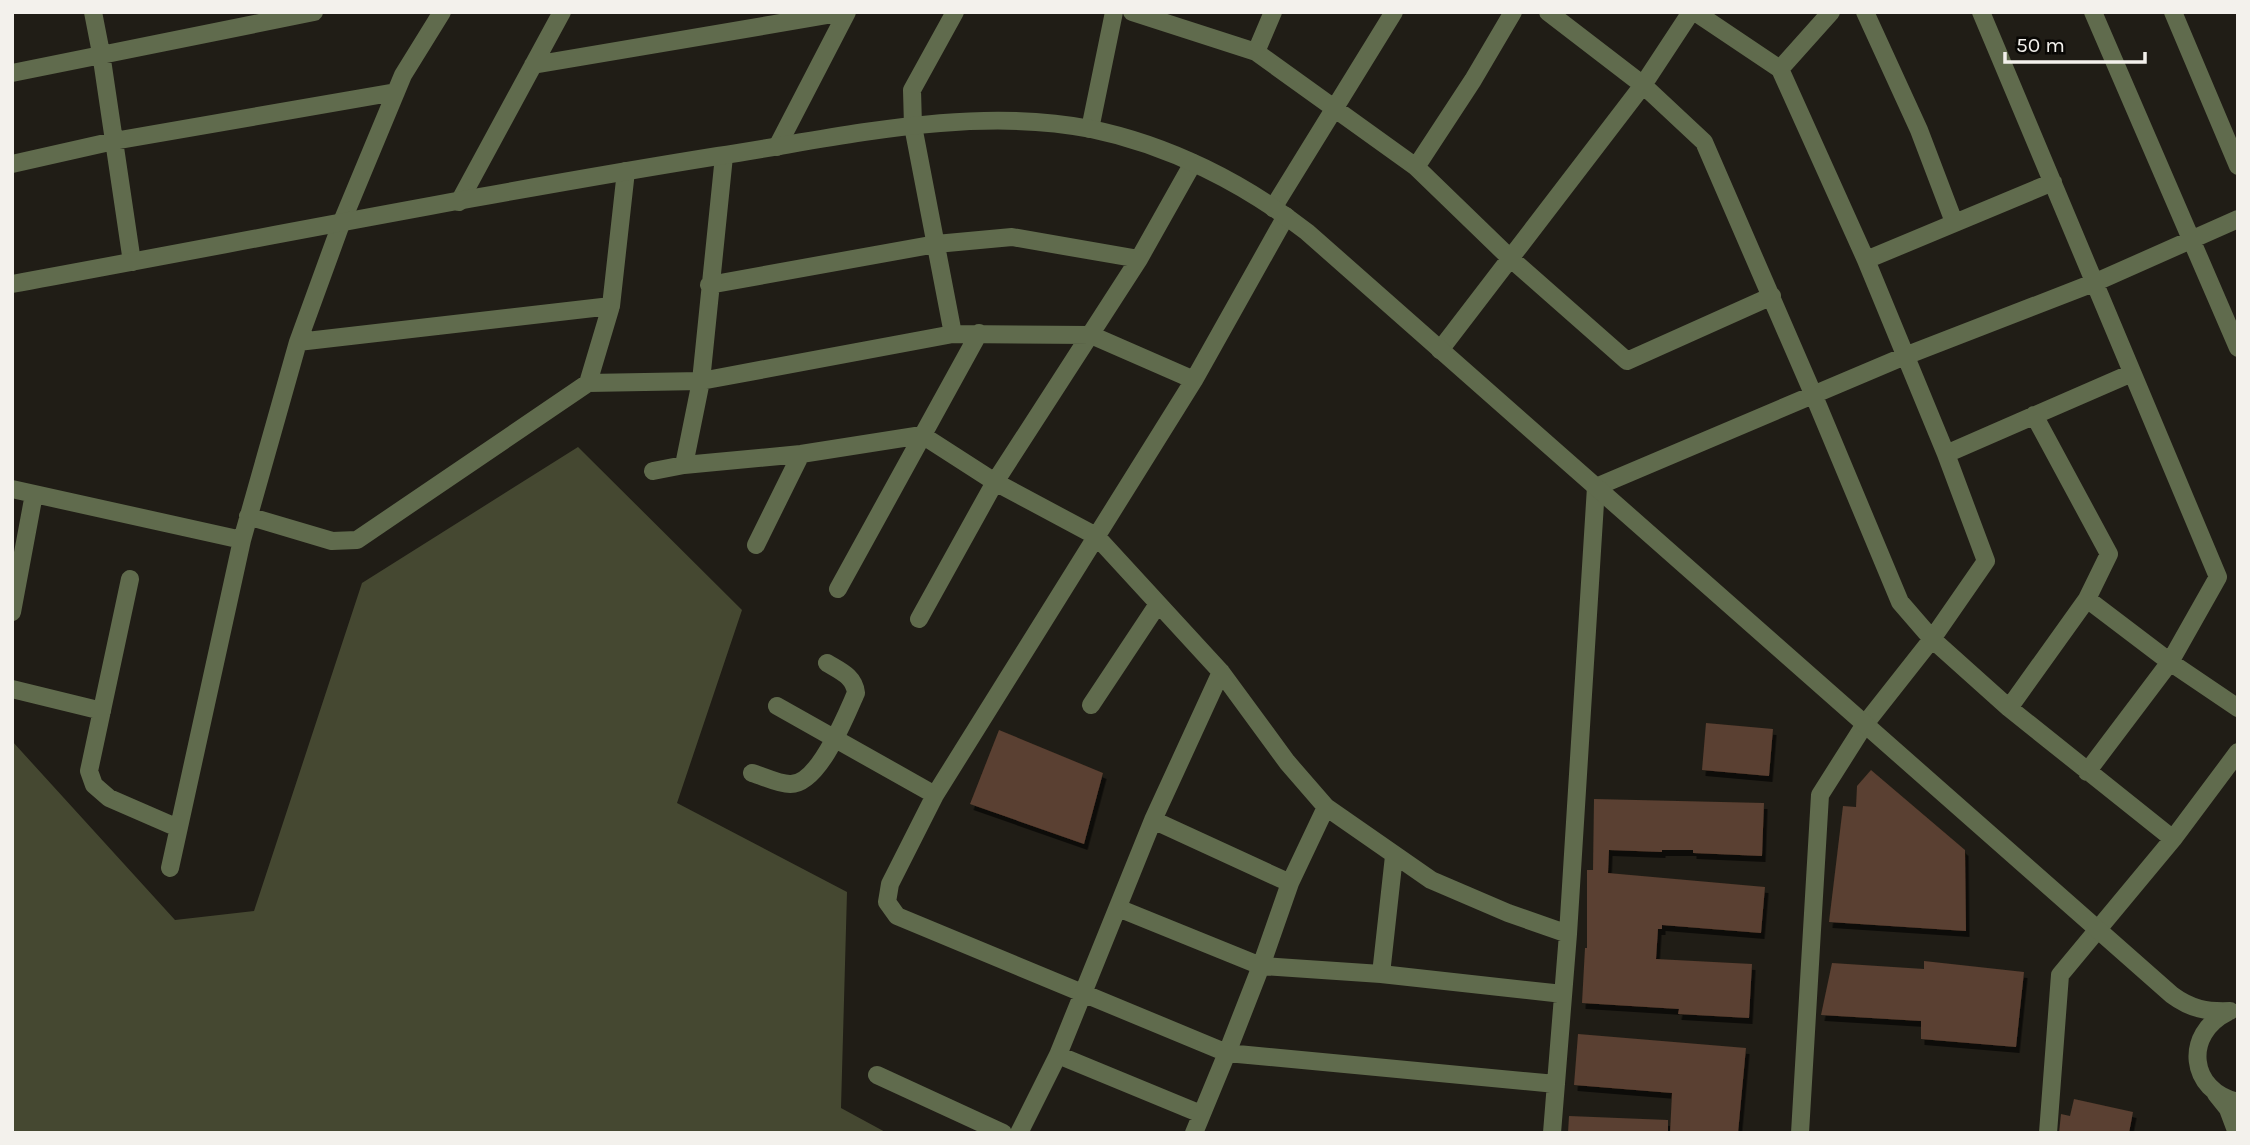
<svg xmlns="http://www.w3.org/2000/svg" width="2250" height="1145" viewBox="0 0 2250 1145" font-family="Karla,sans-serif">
<defs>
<filter id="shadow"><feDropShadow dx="3.5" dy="6" stdDeviation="0" flood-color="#0009"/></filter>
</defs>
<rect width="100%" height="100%" fill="#201d16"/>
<path fill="#454831" d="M 578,447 L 742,610 L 677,803 L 847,892 L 841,1108 L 887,1133 L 12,1133 L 12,741 L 175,920 L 254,911 L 362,583 Z"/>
<path fill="#5a3f30" filter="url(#shadow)" d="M 1706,723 L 1773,729 L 1769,776 L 1702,770 Z
M 999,730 L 1103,773 L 1084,844 L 970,804 Z
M 1871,770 L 1965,850 L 1966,931 L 1829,922 L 1843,806 L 1856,807 L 1857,786 Z
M 1594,799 L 1764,803 L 1762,856 L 1693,853 L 1693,850 L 1662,850 L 1662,852 L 1609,850 L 1608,873 L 1765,887 L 1761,933 L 1662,925 L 1662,929 L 1658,929 L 1656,959 L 1752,964 L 1749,1018 L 1678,1014 L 1679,1009 L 1582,1003 L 1585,948 L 1587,948 L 1587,870 L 1593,870 Z
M 1924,961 L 2024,972 L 2016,1047 L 1921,1039 L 1921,1021 L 1821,1015 L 1832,963 L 1924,969 Z
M 1578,1034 L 1746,1048 L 1738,1133 L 1670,1133 L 1672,1093 L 1574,1085 Z
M 2074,1099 L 2133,1112 L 2129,1133 L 2059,1133 L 2061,1114 L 2070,1116 Z
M 1569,1116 L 1668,1120 L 1668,1133 L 1568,1133 Z"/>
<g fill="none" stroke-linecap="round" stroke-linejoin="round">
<path stroke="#606b4d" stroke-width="18" d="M 93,12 L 101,53 L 132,262
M 442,12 L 403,75 L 341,224 L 298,342 L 611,306
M 1132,12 L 1256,52 L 1416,167 L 1473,80 L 1513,12
M 1548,12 L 1643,85 L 1704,142 L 1814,396 L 1900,602 L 1932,639 L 2009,708 L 2173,839
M 1695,12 L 1780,69 L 1866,260 L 1946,454 L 1986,561 L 1932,639 L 1865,724 L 1820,795 L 1800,1133
M 1865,12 L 1919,130 L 1954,222
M 1981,12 L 2218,577 L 2170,662 L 2087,772
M 2093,12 L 2238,348
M 2173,12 L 2238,166
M 1256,52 L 1273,12
M 533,65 L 845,12
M 1780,69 L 1831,12
M 12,73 L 314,12
M 1090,129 L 1114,12
M 777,147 L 847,12
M 12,164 L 114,141 L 396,92
M 1416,167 L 1510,258 L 1627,361 L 1772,296
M 626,171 L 611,306 L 588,383 L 701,381 L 953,334 L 1091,335 L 1194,380
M 459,202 L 562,12
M 1273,208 L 1394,12
M 1286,216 L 1194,380 L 935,795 L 890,884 L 887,902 L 897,916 L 1227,1053 L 1261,966 L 1290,883 L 1326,807
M 1866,260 L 2053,182
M 709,285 L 936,244 L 1012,237 L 1139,259
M 953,334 L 913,126 L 912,90 L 955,12
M 1440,350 L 1643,85 L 1691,12
M 1946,454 L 2132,373
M 684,465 L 701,381 L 724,156
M 653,471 L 684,465 L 801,454 L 922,435 L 995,482 L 1096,536 L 1221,672 L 1287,762 L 1326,807 L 1431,880 L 1508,913 L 1568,934
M 12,489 L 242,540
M 248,516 L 332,541 L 357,540 L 588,383
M 756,545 L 801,454
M 130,579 L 89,771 L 94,785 L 109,798 L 178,828
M 838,589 L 979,333
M 2087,599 L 2170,662 L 2238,708
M 12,612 L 34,494
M 919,619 L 995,482 L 1139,259 L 1193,163
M 12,689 L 102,711
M 1091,705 L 1158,604
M 777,706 L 935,795
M 2009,708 L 2087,599 L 2109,554 L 2034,415
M 752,773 C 763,776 778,784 790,784 C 819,785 846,715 856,693 C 854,676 840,671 827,663
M 1153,820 L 1290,883
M 170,868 L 242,540 L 298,342
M 1118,908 L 1261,966 L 1381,974 L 1394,856
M 1381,974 L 1563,994
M 1058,1055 L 1201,1114
M 877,1075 L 1003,1133
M 1019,1133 L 1058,1055 L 1153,820 L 1221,672
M 1194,1133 L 1227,1053 L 1556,1084
M 1552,1133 L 1568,934 L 1596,487 L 1905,356 L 2096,282 L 2238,219
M 2048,1133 L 2060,975 L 2173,839 L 2238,752"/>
<path stroke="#606b4d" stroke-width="18" d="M 12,284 C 247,241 482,194 718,156 C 838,138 970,105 1091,129 C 1169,145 1244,183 1307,232 L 2172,995 C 2191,1009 2207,1012 2230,1011
M 2228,1012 C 2183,1034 2189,1091 2238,1102
M 2216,1094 L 2228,1109 L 2237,1133"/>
</g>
<rect width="2250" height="1145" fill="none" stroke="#f3f1ec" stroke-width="28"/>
<path d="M2005 52v10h140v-10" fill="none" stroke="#f3f1ec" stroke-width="3.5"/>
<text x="2016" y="52" font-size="21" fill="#f3f1ec" stroke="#090805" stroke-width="5" paint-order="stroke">50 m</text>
</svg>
